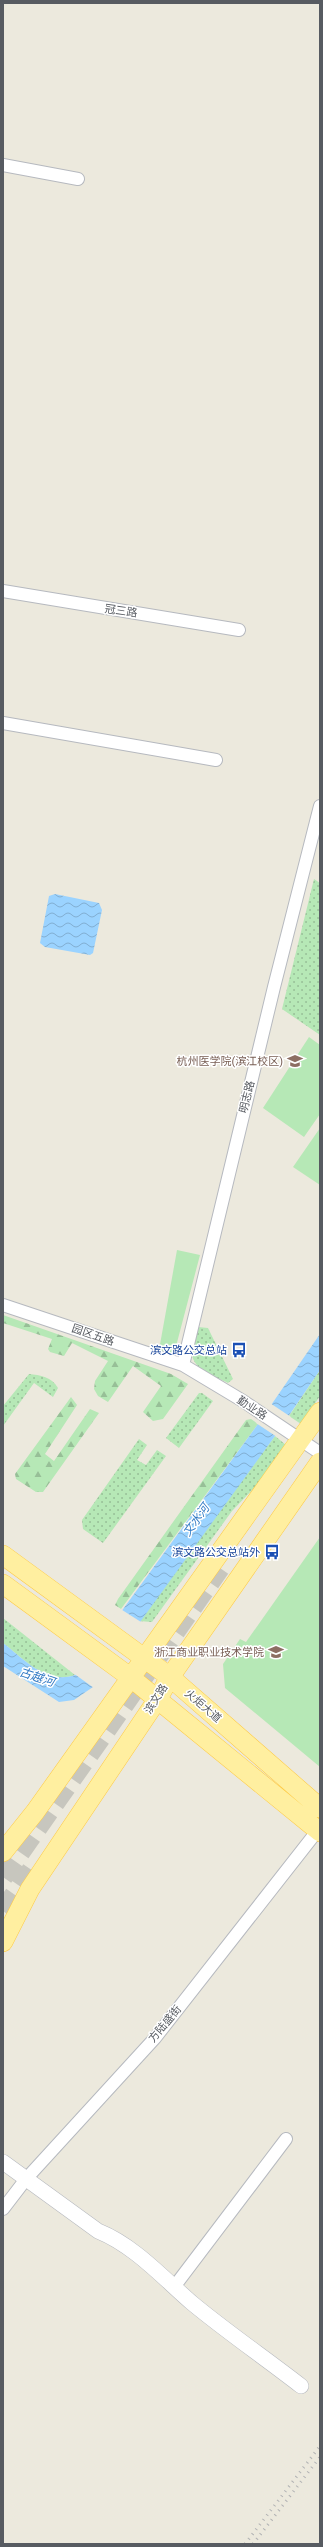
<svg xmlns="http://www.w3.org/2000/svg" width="323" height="2547" viewBox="0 0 323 2547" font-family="Roboto,'Noto Sans SC',sans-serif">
<defs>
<pattern id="grass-dots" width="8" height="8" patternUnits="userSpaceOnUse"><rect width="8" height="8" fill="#b6e8b6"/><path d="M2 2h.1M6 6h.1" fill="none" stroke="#97bf97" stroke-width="1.8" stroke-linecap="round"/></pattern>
<pattern id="forest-firs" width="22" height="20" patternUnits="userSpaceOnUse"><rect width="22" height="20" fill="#b6e8b6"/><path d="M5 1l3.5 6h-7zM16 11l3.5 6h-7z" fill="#97bf97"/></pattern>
<pattern id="water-waves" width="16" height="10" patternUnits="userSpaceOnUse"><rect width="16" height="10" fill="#9bd3ff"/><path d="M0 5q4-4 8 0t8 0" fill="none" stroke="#81aed2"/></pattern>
</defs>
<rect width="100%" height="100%" fill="#ece9dd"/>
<path fill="url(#grass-dots)" d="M 314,879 L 320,883 L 320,1035 L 282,1009 Z
M 198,1327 L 208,1328 L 233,1379 L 228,1383 C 217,1377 193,1370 192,1354 C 191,1346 196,1335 198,1327 Z
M 320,1370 L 320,1396 L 301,1424 L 289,1416 Z
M 29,1374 C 40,1375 52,1377 58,1388 L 53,1397 L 34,1383 L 3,1426 L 3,1406 Z
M 199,1393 L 202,1393 L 213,1401 L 179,1448 L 166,1438 Z
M 275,1436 L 286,1445 L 256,1486 L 232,1511 L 152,1622 L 138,1621 Z
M 139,1439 L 147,1445 L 137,1460 L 146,1465 L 157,1450 L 166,1456 L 103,1543 L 83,1529 L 82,1520 Z
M 3,1618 L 75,1675 C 46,1685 24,1659 3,1643 Z"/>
<path fill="url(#forest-firs)" d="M 3,1315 L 171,1374 L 188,1384 L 163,1419 L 153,1421 L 143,1412 L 161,1386 L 133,1366 L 108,1402 L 98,1396 L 94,1389 L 95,1381 L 108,1361 L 72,1343 L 64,1356 L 50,1352 L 48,1349 L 52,1339 L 3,1323 Z
M 71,1397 L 77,1405 L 45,1454 L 54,1461 L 90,1409 L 99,1413 L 43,1492 L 36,1492 L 16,1479 L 15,1474 Z
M 251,1419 L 258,1424 L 121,1609 L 115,1605 L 118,1599 L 246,1420 Z"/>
<path fill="#b6e8b6" d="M 309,1037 L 320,1045 L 320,1114 L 304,1137 L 263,1108 Z
M 320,1128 L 320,1185 L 293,1167 Z
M 177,1250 L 200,1255 L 174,1354 L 159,1350 Z
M 320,1537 L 320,1767 L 225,1688 L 223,1664 L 240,1639 L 246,1642 Z"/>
<path fill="url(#water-waves)" d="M 55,894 L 99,903 L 102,910 L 93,953 L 90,955 L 45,947 L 40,943 L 49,896 Z
M 320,1334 L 320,1370 L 275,1436 L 93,1687 L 74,1700 L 59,1702 L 3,1666 L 3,1643 C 24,1659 46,1685 75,1675 L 258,1424 Z"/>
<path fill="#ece9dd" d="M 270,1403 L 291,1417 L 277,1437 L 256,1423 Z
M 119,1608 L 141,1622 L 94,1688 L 73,1673 Z"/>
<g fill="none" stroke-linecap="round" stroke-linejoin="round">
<path stroke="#c7c6be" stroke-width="20" stroke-dasharray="20 10" stroke-linecap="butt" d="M 3,1877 L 220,1568
M 3,1911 L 37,1862"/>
<g stroke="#b6b9bf" stroke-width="14">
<path id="minor" d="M 3,165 L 78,179
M 3,591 L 239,630
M 3,723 L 216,760
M 3,1305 L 183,1365 L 243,1401 L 320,1453
M 183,1365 L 274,987 L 320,806
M 3,2209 L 26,2179 L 155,2038 L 318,1830
M 174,2287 L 286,2139"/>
</g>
<g stroke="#b6b9bf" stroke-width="16">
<path id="tertiary" d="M 3,2162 L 98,2231 C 135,2246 163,2278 192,2303 C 227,2332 265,2358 301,2386"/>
</g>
<g stroke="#ffca44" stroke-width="20">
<path id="primary" d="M 3,1555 L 170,1677 L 320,1808
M 3,1584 L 130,1677 L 320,1832
M 3,1852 L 35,1812 L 320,1412
M 3,1942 L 30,1889 L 157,1700 L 170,1677 L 320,1462"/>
</g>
<use href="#minor" stroke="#fff" stroke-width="12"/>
<use href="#tertiary" stroke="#fff" stroke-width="15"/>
<use href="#primary" stroke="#ffefa0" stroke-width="19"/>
<path stroke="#b2b3b4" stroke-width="3" stroke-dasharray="1 5" stroke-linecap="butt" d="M 245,2544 L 320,2446
M 253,2544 L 320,2457"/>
</g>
<defs>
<g id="university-bare" transform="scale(1.2)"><path d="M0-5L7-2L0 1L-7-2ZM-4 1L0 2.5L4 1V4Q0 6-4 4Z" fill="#8d6e63" stroke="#fff" stroke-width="2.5" paint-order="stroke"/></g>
<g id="bus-bare" transform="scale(1.2)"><path d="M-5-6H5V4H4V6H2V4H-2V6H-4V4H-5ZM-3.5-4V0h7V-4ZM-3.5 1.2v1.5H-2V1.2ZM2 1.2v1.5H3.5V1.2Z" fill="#1a4fb4" stroke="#fff" stroke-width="2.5" paint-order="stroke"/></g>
</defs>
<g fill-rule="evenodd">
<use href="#university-bare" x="295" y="1061"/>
<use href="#bus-bare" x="239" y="1350"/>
<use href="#bus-bare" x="272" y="1552"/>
<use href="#university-bare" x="276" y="1652"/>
</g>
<g text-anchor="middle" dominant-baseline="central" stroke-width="3" stroke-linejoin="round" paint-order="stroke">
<g font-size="11" fill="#575b61" stroke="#fff">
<text transform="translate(121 611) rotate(8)">冠三路</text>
<text transform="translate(247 1097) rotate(-76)">明志路</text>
<text transform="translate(93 1335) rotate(19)">园区五路</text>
<text transform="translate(252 1408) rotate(33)">勤业路</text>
<text transform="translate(156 1699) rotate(-58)">滨文路</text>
<text transform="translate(203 1706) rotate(41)">火炬大道</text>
<text transform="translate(165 2024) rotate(-50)">方陆盛街</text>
</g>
<g font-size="11" fill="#785e54" stroke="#fff" text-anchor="end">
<text x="283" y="1061">杭州医学院(滨江校区)</text>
<text x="264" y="1652">浙江商业职业技术学院</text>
</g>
<g font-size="11" fill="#164399" stroke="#fff" text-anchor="end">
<text x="227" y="1350">滨文路公交总站</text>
<text x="260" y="1552">滨文路公交总站外</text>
</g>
<g font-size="12" font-style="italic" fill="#3079c4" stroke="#fff">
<text transform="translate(196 1520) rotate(-54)">文水河</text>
<text transform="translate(37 1677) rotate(18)">古越河</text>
</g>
</g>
<rect width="323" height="2547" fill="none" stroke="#575b61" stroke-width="8"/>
</svg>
